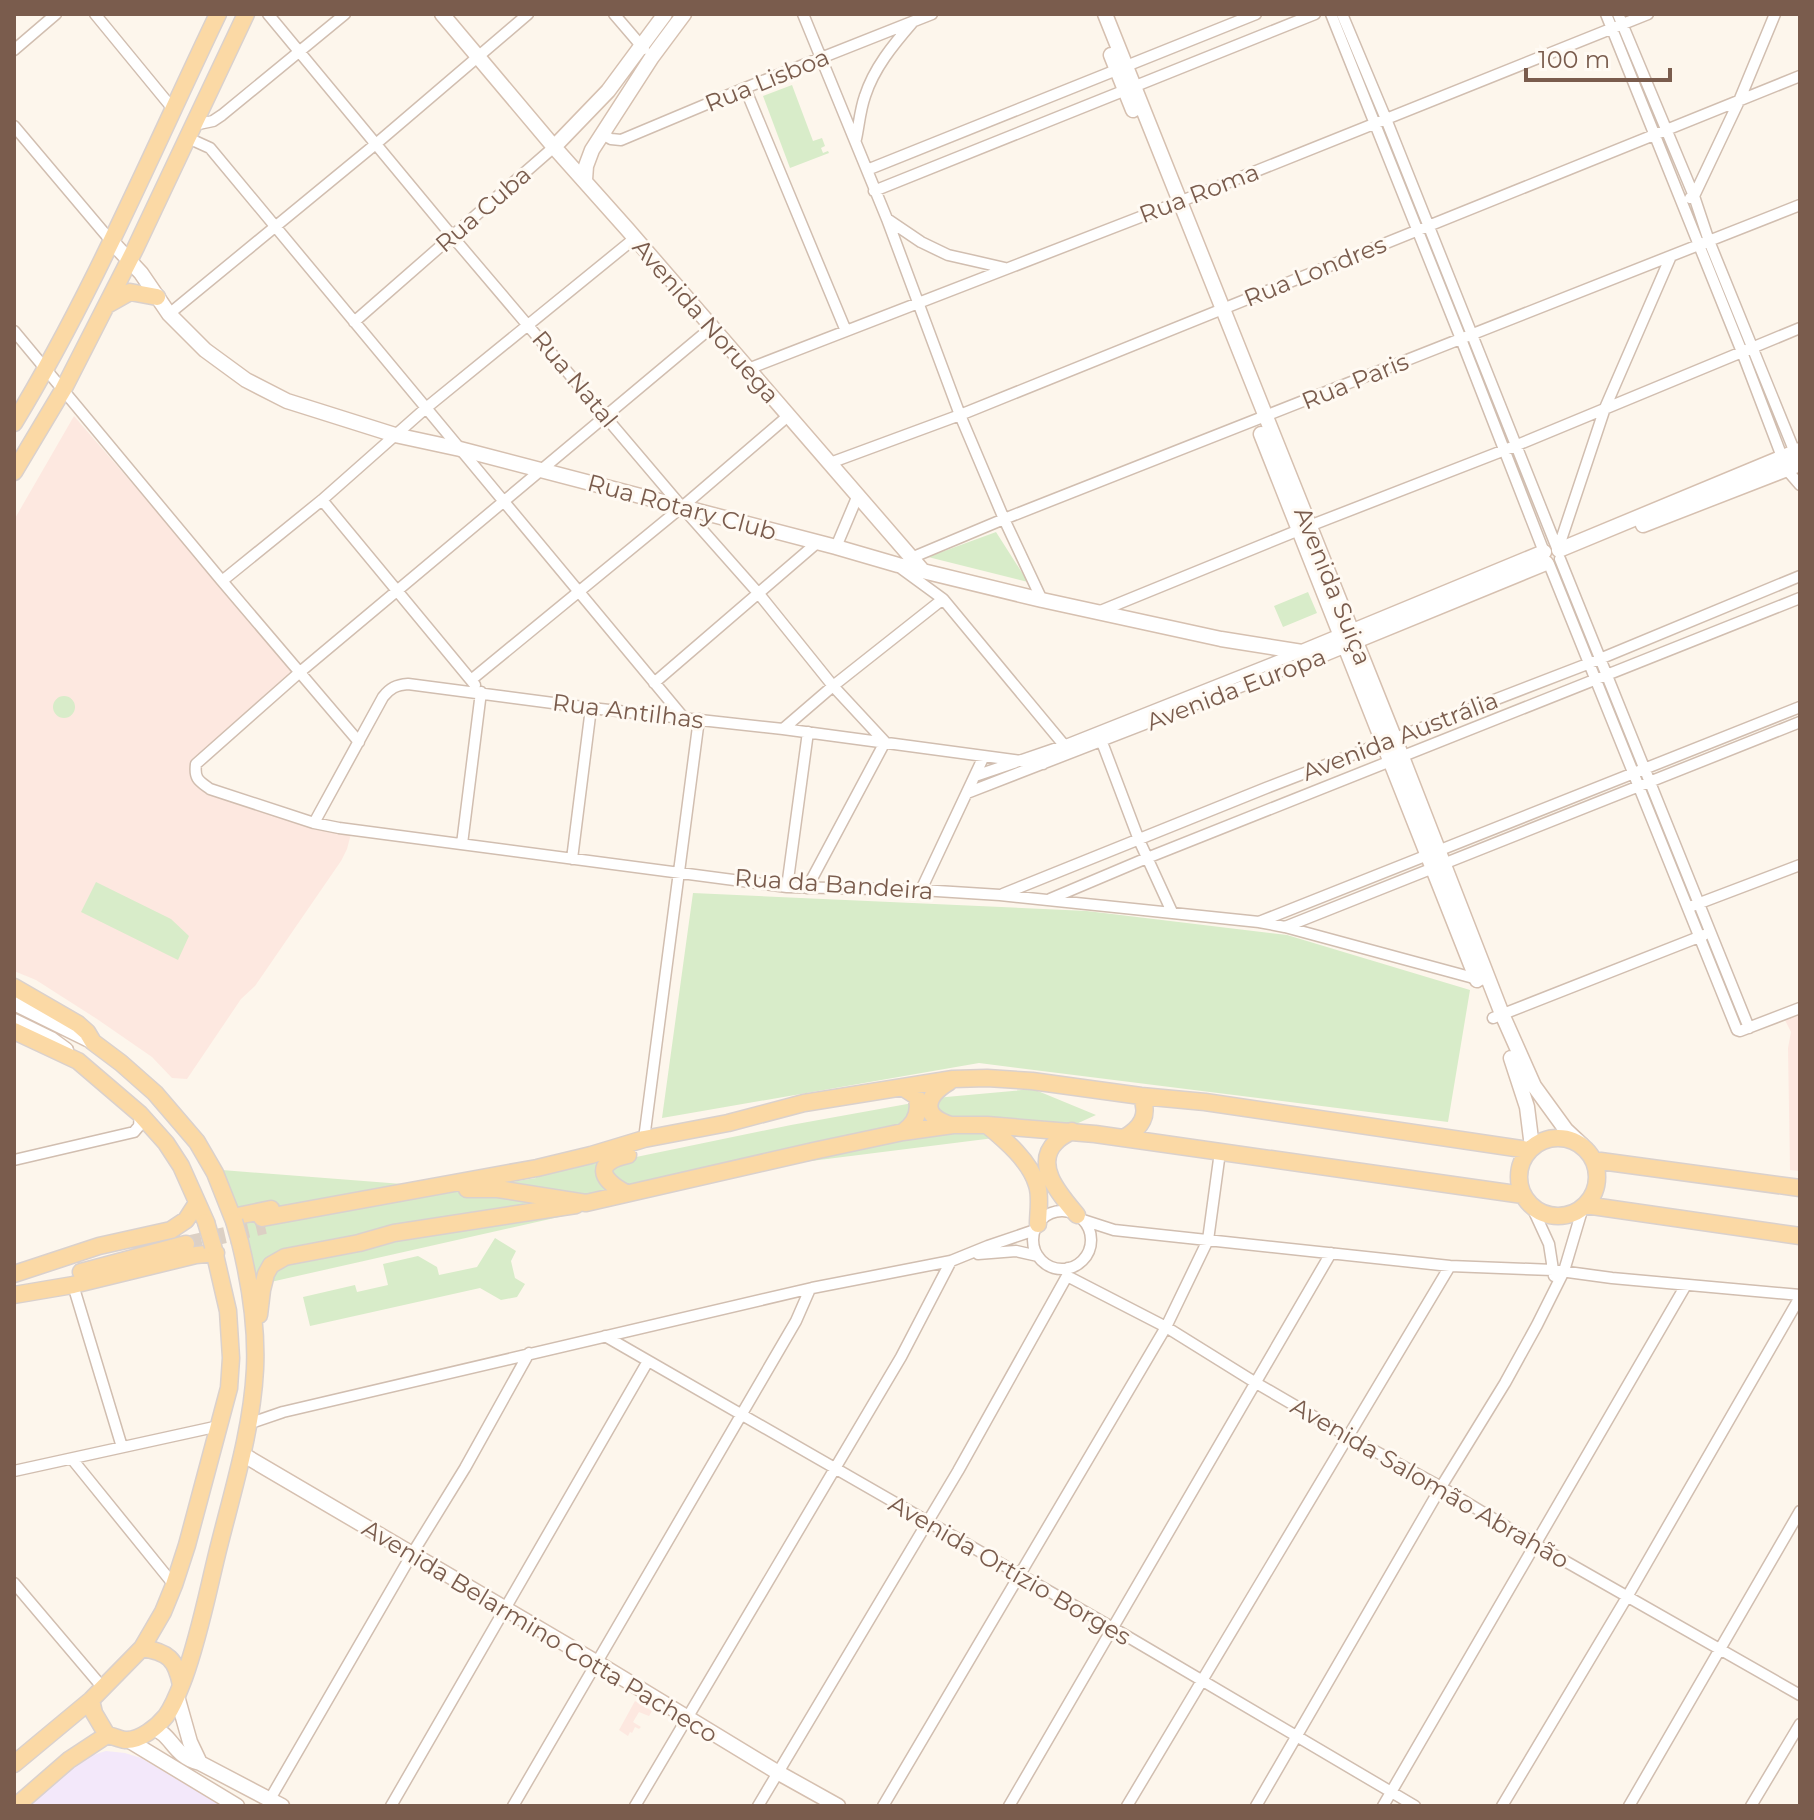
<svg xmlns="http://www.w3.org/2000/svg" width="1814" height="1820" viewBox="0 0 1814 1820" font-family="Montserrat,sans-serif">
<rect width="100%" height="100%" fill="#fdf6ec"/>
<path fill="#fde8e0" d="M 74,416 L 297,674 L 197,764 L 199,781 L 352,830 L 347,849 L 341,861 L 255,986 L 241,999 L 187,1079 L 172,1078 L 152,1057 L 97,1019 L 36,980 L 14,971 L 14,520 Z
M 1800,1014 L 1800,1171 L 1790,1170 L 1788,1048 L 1791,1032 L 1785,1020 Z
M 635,1701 L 652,1711 L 649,1716 L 639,1712 L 633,1722 L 641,1727 L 639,1729 L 635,1727 L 632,1733 L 630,1732 L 628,1736 L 619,1730 Z"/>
<path fill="#f3e8fa" d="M 106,1751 L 125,1753 L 141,1758 L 223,1806 L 25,1806 L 83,1758 Z"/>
<path fill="#d8ecc9" d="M 792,85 L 813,141 L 822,138 L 825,146 L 821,148 L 823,153 L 828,151 L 829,153 L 790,168 L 763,96 Z
M 996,532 L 1028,582 L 928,557 Z
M 1308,592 L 1317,613 L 1283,627 L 1274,606 Z
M53 707a11 11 0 1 1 22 0a11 11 0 1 1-22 0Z
M 96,882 L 171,919 L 189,936 L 178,960 L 81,912 Z
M 693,893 L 1087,911 L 1287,935 L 1470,990 L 1448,1122 L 979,1063 L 662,1118 Z
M 1033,1089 L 1096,1115 L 1065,1129 L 803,1162 L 253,1286 L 222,1170 L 467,1189 L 536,1178 L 536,1173 L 611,1157 L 612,1162 L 791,1125 L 946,1097 Z
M 495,1238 L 516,1251 L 511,1261 L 515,1278 L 525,1284 L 517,1297 L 501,1300 L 480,1288 L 310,1326 L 303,1297 L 355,1285 L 357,1292 L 388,1285 L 383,1264 L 418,1256 L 437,1267 L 439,1275 L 477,1267 Z"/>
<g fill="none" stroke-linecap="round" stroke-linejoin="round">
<path stroke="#dcd0c4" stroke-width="16" stroke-dasharray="16 8" stroke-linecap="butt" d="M 186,1244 L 265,1226"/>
<g stroke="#d1beb0" stroke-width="13">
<path id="street" d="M 95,14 L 173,109
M 268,14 L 452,236 L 682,507 L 759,594 L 833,686 L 885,742 L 807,888
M 614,14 L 644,49
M 803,14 L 887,219 L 960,415 L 1004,519 L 1042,600
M 1331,14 L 1461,339 L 1544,552
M 1342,14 L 1386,119 L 1557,548
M 1606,14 L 1742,352 L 1787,470 L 1800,485
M 1618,14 L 1694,196 L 1709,241 L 1796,455
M 14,50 L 56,14
M 745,88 L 846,331
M 194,125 L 213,121 L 222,115 L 345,14
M 14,126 L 111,241
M 602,134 L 611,139 L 621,140 L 745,88 L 932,14
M 188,138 L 210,148 L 683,717
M 856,139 C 859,125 860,110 865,96 C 874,68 893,45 912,23
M 867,170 L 1256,14
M 874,191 L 1315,14
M 1690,198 L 1694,196 L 1739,101 L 1775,14
M 887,219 L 921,242 L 948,255 L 1005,268
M 169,314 L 377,143 L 528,14
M 354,322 L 554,147
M 712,327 L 300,672 L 196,764 C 194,779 199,781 210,789 L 314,823 L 339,828 L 787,887 L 921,890 L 1000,895 L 1259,922 L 1285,927 L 1481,980
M 14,331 L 222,581 L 359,742
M 748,369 L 1179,202 L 1648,14
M 830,463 L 960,415 L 1800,76
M 322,500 L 475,685
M 836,547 L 858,495
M 1558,549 L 1605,408 L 1671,256
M 911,558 L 1004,519 L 1800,205
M 1560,559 L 1749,1028
M 1549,564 L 1737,1030 L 1740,1031 L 1800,1008
M 902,569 L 943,599 L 1069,751
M 222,581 L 322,500 L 426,408 L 635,238
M 1098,612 L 1299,530 L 1515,446 L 1800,328
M 471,680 L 682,507 L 788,416
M 654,683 L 818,542
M 783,729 L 833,686 L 943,599
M 1100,737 L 1139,840 L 1172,912
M 975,776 L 1066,745 L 1300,652
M 967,793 L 1312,659
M 314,823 L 383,697 C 390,688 396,685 408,684 L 591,708 L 783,729 L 1043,764
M 462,844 L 481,692
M 572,859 L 591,708
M 787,887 L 808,732
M 921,890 L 984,756
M 1003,894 L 1266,788 L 1590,663 L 1800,576
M 1050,899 L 1147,858 L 1800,598
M 1692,906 L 1800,865
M 1259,922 L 1800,707
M 1285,927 L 1800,722
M 1493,1018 L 1704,935
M 644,1139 L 699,719
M 14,1160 L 134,1132 L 139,1126 L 140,1114
M 1532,1207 L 1549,1244 L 1554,1276
M1033 1240a29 29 0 1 1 58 0a29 29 0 1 1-58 0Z
M 1083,1220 L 1114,1230 L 1450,1266 L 1553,1270 L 1612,1278 L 1800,1295
M 978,1254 L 1016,1251 L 1038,1256
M 1068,1268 L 1067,1276 L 1166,1327 L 1256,1383 L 1349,1437 L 1441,1487 L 1535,1544 L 1800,1695
M 73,1285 L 122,1447
M 605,1336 L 1113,1628 L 1415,1806
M 248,1424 L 283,1412 L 812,1288 L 951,1261 L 988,1246 L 1035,1230
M 72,1459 L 174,1585
M 14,1471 L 219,1426
M 14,1583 L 103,1688
M 270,1799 L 412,1554 L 465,1468 L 529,1353
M 391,1806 L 648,1361
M 513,1806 L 796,1321 L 810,1289
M 635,1806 L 901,1357 L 951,1261
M 758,1806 L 958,1471 L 1067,1276
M 883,1806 L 1166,1327 L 1208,1240 L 1220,1152
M 1009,1806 L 1331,1253
M 1127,1806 L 1450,1266
M 1256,1806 L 1441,1487 L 1505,1383 L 1537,1325 L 1564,1271 L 1583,1207
M 1383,1806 L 1686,1285
M 1502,1806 L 1627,1597 L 1800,1297
M 1629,1806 L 1800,1511
M 1751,1806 L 1800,1724"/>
</g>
<g stroke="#d6c0b0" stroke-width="17">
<path id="secondary" d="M 442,14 L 554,147 L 628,230 L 923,571
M 1105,14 L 1402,757 L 1502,1014 L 1534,1086 L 1566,1130 L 1582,1145
M 1111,55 L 1133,110
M 554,147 L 608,91 L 665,14
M 585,180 L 586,166 L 592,150 L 652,57 L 684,14
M 111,241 L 141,273 L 169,314 L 205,350 L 246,380 L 287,401 L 395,435 L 460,449 L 836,547 L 898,565 L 1042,600 L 1221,639 L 1302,652 L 1312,659 L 1546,563
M 1261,434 L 1477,980
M 1643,525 L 1800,464
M 1559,550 L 1800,450
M 1302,652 L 1544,552
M 14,1003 L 93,1042
M 14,1021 L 51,1039 L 66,1050
M 1511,1058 L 1527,1107 L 1532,1147
M 242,1454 L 596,1662 L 777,1772 L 838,1806
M 177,1696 L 190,1742 L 200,1763
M 153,1729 C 172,1733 172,1756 200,1763 L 282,1806
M 128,1740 L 237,1806"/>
</g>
<g stroke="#dad1cd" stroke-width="19">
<path id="primary" d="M 107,305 L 130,292 L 157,297
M 14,423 C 93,293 152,152 218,14
M 14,472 L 63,390 L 135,249 L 246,14
M 14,987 L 78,1024 L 87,1032 L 93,1042 L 121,1063 L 155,1093 L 197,1142 L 215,1173 L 234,1221
M 14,1031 L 78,1061 L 140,1114 L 166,1143 L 181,1166 L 206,1222
M 949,1082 C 924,1097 921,1116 951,1125
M 902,1087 L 916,1096 C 921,1111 916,1123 903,1132
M 987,1125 C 1005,1140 1030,1161 1037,1185 C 1041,1197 1038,1212 1038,1224
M 1072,1131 C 1067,1134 1060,1137 1056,1142 C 1032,1165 1062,1197 1077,1215
M1519 1177a39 39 0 1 1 78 0a39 39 0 1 1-78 0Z
M 1124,1138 C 1141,1128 1150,1115 1141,1096
M 1593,1160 L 1800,1188
M 467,1189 L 498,1189 L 586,1203 L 818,1150 L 903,1132 L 953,1125 L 987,1125 L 1095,1134 L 1523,1195
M 626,1193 C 599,1179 594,1162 628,1155
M 1585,1205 L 1800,1236
M 233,1217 L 271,1209
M 262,1218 L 537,1168 L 591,1155 L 644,1139 L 728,1123 L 804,1103 L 953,1079 L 987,1078 L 1032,1081 L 1141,1096 L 1205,1102 L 1528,1150
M 81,1272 L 186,1244
M 14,1274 L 99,1246 L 171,1230 L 186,1220 L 197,1203
M 14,1295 L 73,1285 L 196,1255 L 216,1253
M 259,1315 L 262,1290 L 266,1274 L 271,1265 L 285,1257 L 359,1243 L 394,1233 L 576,1205
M 142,1648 C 168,1652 176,1659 181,1685
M 91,1700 L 94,1713 L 107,1735 C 113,1736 119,1739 125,1740 C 140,1741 157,1727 166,1716 C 174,1705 179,1691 184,1678 C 199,1637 207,1595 217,1554 C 232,1493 252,1431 255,1369 C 257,1326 250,1283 240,1242
M 14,1764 L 91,1700 L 142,1648 L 163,1612 L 174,1585 L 187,1545 L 229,1388 L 231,1358 L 228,1311 L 213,1246
M 16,1806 L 69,1760 L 107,1735"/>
</g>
<use href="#street" stroke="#fff" stroke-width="10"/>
<use href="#secondary" stroke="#fff" stroke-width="14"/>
<use href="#primary" stroke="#fbd9a5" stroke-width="16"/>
<g stroke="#dad1cd" stroke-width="19" stroke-linecap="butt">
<path id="primary-bridge" d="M 234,1221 L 240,1242
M 206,1222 L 213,1246"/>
</g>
<use href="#primary-bridge" stroke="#fbd9a5" stroke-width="16"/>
</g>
<g text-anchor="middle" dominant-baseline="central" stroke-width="6" stroke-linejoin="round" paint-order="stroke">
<g font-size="24" fill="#7a5c4d" stroke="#fffaf3">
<text transform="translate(767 80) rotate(-22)">Rua Lisboa</text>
<text transform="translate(1199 193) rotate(-21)">Rua Roma</text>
<text transform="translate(483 209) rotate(-41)">Rua Cuba</text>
<text transform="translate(1315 271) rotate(-22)">Rua Londres</text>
<text transform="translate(706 321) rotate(49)">Avenida Noruega</text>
<text transform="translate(575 379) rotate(50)">Rua Natal</text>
<text transform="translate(1355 381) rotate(-22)">Rua Paris</text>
<text transform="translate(682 507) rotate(15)">Rua Rotary Club</text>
<text transform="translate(1333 586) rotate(68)">Avenida Suiça</text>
<text transform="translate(1236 689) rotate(-21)">Avenida Europa</text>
<text transform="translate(628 711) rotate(7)">Rua Antilhas</text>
<text transform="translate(1400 736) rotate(-21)">Avenida Austrália</text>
<text transform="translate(834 884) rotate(4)">Rua da Bandeira</text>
<text transform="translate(1430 1483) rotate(30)">Avenida Salomão Abrahão</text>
<text transform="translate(1010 1570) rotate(30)">Avenida Ortízio Borges</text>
<text transform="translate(540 1631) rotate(31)">Avenida Belarmino Cotta Pacheco</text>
</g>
</g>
<rect width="1814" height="1820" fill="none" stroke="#7a5c4d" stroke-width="32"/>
<path d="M1526 68v12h144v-12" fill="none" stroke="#7a5c4d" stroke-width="4"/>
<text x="1538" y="68" font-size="24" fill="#7a5c4d" stroke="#fffaf3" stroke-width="6" paint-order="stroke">100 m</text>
</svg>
